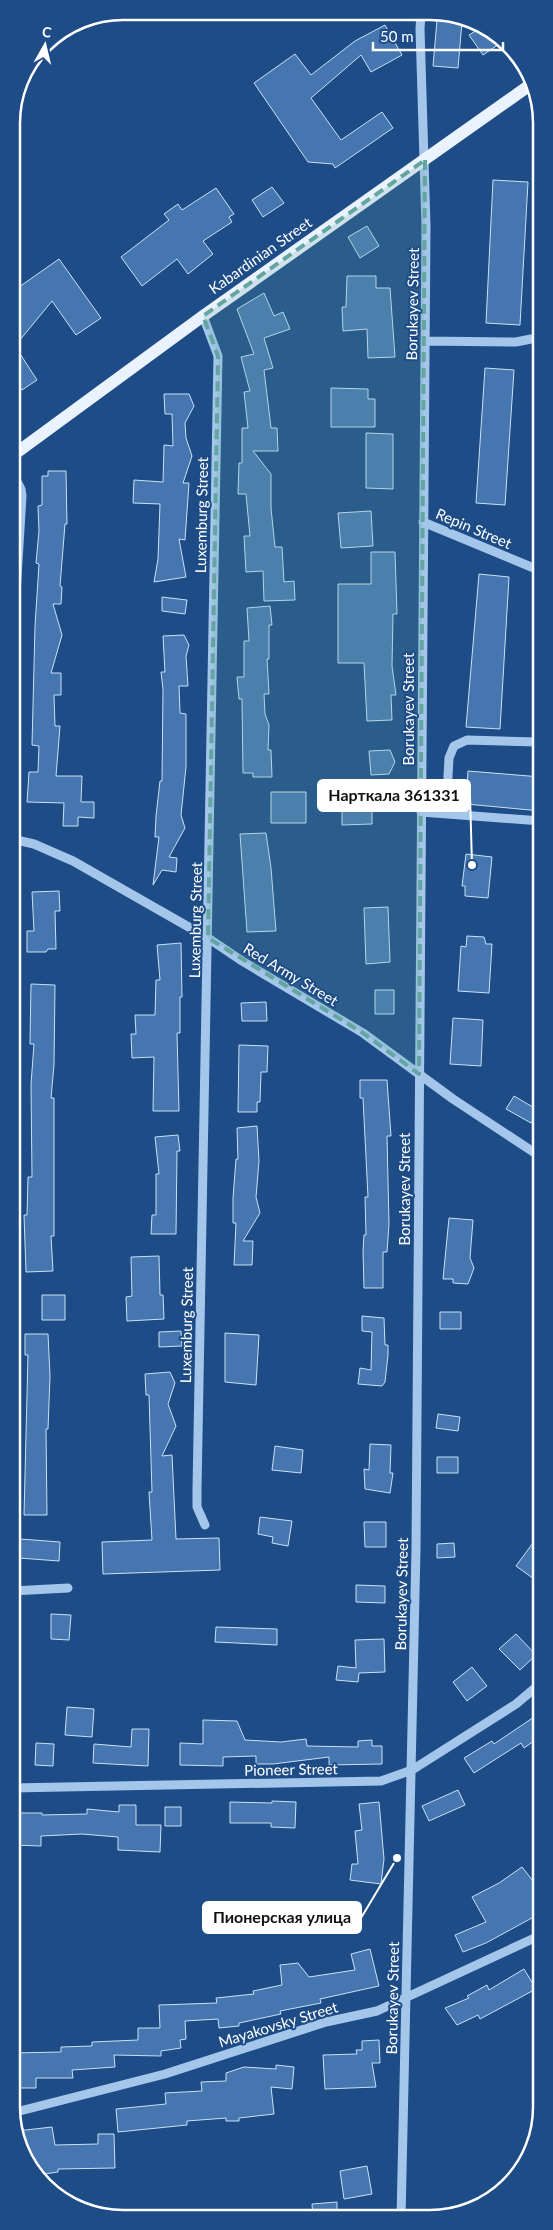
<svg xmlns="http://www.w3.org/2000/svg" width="553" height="2230" viewBox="0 0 553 2230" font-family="Lato,sans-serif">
<rect width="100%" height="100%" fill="#1d4c87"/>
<path fill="#4576af" stroke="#cae0f8" d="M 437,20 L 462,22 L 458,68 L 433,66 Z
M 385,25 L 402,55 L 371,72 L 361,55 L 311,98 L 341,140 L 382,112 L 393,128 L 335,168 L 333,164 L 308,162 L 254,83 L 295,54 L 311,75 L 355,41 Z
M 479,29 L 502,42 L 483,55 L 469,35 Z
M 493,180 L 528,182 L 520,325 L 486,323 Z
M 272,187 L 284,203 L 263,217 L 252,200 Z
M 216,188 L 234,214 L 229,217 L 232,222 L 203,241 L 213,254 L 188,274 L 177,259 L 142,286 L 121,257 L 169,220 L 164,214 L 178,204 L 182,210 Z
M 367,226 L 379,246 L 360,258 L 348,237 Z
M 59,259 L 101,318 L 76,335 L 52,301 L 15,346 L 37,380 L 22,390 L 12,373 L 12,292 Z
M 347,276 L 376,276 L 376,288 L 390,288 L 395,357 L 368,358 L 367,329 L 343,331 L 342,307 L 346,307 Z
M 264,293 L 274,316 L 283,312 L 290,329 L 264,338 L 273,368 L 264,370 L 271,428 L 277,428 L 278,451 L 253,451 L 271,474 L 271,508 L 275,547 L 282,547 L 284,582 L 294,581 L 295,600 L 264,601 L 263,571 L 246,572 L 244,536 L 250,536 L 246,494 L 238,494 L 239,463 L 242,463 L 242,428 L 248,428 L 244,392 L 250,391 L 241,357 L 254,354 L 237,309 Z
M 485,368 L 514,370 L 505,505 L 476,503 Z
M 331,388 L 368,389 L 368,399 L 375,399 L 375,427 L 331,427 Z
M 164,394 L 189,394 L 194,406 L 185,423 L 186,438 L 192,456 L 183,483 L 189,483 L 185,540 L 179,539 L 186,577 L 154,582 L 158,559 L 160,504 L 133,503 L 134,480 L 163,482 L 164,445 L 173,446 L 172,414 L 165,414 Z
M 366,433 L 393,434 L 393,489 L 366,488 Z
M 48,471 L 66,471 L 67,524 L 65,524 L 60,586 L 62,587 L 61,604 L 53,604 L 62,635 L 51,673 L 61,673 L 61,695 L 54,695 L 55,726 L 60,726 L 56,776 L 82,776 L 81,802 L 94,802 L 94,818 L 78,817 L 78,826 L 63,826 L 64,803 L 27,802 L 29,772 L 38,772 L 39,746 L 32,745 L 35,626 L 39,564 L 36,563 L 39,531 L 38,506 L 42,505 L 42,476 L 48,476 Z
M 371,511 L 373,546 L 341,548 L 338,513 Z
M 371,552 L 395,552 L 397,614 L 393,614 L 392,666 L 396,695 L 391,695 L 392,720 L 367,721 L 364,663 L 338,663 L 338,584 L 371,584 Z
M 479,574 L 509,577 L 500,729 L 466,727 Z
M 162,597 L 187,600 L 185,614 L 162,611 Z
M 270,606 L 272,625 L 269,625 L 269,659 L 267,659 L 269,694 L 264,694 L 265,714 L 269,725 L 268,750 L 271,750 L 272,777 L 253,777 L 253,773 L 243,773 L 242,699 L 239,699 L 237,677 L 244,677 L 244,641 L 249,641 L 247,608 Z
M 184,635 L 189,645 L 186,656 L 188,686 L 179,686 L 180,713 L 186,714 L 186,767 L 181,815 L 185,828 L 169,857 L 177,858 L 176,872 L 162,870 L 153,885 L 159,837 L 155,837 L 156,816 L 160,781 L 162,781 L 163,689 L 161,672 L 165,672 L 163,636 Z
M 390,750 L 395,762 L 389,774 L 371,775 L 369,751 Z
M 468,771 L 541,777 L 541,811 L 466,804 Z
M 271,792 L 306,792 L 306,823 L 271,823 Z
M 342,798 L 372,798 L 372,824 L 342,825 Z
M 266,833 L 271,868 L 276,931 L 247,932 L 240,834 Z
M 466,854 L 492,857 L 488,898 L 465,896 L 465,886 L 462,886 Z
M 59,891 L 60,911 L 55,911 L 56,949 L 48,949 L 46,952 L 27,952 L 27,931 L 34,931 L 32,892 Z
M 388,907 L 390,962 L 366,964 L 364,908 Z
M 467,936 L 484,937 L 486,944 L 492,944 L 489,993 L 458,991 L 461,946 L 466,947 Z
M 181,943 L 182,997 L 180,997 L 180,1033 L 177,1033 L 179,1111 L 153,1111 L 154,1057 L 132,1058 L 131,1034 L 136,1034 L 135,1015 L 155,1015 L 156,980 L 160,980 L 157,945 Z
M 31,984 L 55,985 L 54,1065 L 51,1098 L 54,1098 L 54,1236 L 51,1236 L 53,1271 L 26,1272 L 24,1215 L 27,1215 L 28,1177 L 32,1177 L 31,1084 L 34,1044 L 30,1044 Z
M 375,990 L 394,990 L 394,1014 L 375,1014 Z
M 266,1002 L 267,1021 L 242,1021 L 241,1003 Z
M 453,1018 L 483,1020 L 481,1066 L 450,1064 Z
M 239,1045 L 268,1046 L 267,1072 L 261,1072 L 260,1102 L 257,1102 L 257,1112 L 238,1112 Z
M 360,1080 L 387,1080 L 391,1136 L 387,1136 L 389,1224 L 387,1252 L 383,1252 L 383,1288 L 364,1288 L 363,1251 L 364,1235 L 366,1235 L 365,1197 L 368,1197 L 363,1098 L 360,1098 Z
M 514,1096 L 538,1110 L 531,1123 L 506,1109 Z
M 257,1126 L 259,1161 L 256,1197 L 260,1213 L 243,1241 L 253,1241 L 252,1265 L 234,1265 L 236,1223 L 233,1223 L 233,1198 L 236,1159 L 238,1159 L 237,1128 Z
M 178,1135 L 180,1151 L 177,1151 L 176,1234 L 151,1234 L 152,1215 L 156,1215 L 156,1174 L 159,1174 L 155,1137 Z
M 449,1218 L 473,1220 L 470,1258 L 474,1268 L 468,1284 L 453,1283 L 453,1279 L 443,1279 Z
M 159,1256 L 160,1295 L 163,1295 L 164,1319 L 127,1321 L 126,1297 L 132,1296 L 131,1257 Z
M 42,1295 L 65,1295 L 65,1320 L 42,1320 Z
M 440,1312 L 461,1312 L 461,1329 L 440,1329 Z
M 362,1316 L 384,1318 L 385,1345 L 388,1345 L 388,1355 L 385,1382 L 382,1386 L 358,1384 L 360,1368 L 371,1370 L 372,1332 L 362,1331 Z
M 181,1331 L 182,1346 L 159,1347 L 159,1332 Z
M 225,1333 L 259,1335 L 256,1385 L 225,1382 Z
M 25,1334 L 48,1334 L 50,1376 L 48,1429 L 46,1429 L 47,1515 L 24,1515 L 28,1355 L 25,1355 Z
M 170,1372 L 175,1383 L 168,1404 L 176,1426 L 162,1456 L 172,1455 L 176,1539 L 219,1538 L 220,1570 L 103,1574 L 102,1542 L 152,1540 L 149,1492 L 152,1492 L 149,1395 L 146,1395 L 145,1374 Z
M 438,1414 L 460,1417 L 458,1431 L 436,1428 Z
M 370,1444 L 391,1445 L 390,1473 L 393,1473 L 390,1493 L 365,1489 L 364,1469 L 369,1470 Z
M 275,1446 L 303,1450 L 301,1473 L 272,1470 Z
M 437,1457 L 458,1457 L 458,1473 L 437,1473 Z
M 260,1517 L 292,1521 L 288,1546 L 272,1543 L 273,1537 L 258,1534 Z
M 364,1522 L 386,1522 L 386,1547 L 365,1547 Z
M 541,1532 L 541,1584 L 516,1566 Z
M 20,1539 L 60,1542 L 59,1561 L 19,1558 Z
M 454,1543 L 455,1557 L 437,1558 L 437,1544 Z
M 356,1585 L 385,1586 L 385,1603 L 356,1602 Z
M 51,1614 L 71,1615 L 69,1640 L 51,1639 Z
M 216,1627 L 277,1629 L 277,1645 L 215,1642 Z
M 516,1634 L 536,1655 L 520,1670 L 499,1649 Z
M 384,1639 L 385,1672 L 359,1673 L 358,1682 L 336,1680 L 338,1666 L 356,1668 L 355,1640 Z
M 472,1667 L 487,1686 L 467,1701 L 453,1682 Z
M 67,1707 L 94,1709 L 92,1737 L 65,1735 Z
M 534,1717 L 541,1728 L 541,1736 L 524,1748 L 521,1743 L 474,1773 L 464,1758 L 492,1741 L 494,1744 Z
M 203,1720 L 237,1721 L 245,1740 L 281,1742 L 306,1739 L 307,1746 L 358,1747 L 358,1741 L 372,1740 L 372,1746 L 382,1746 L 382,1764 L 329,1765 L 329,1757 L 273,1764 L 256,1764 L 256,1756 L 223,1757 L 223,1766 L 180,1765 L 180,1743 L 203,1744 Z
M 132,1729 L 149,1729 L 148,1766 L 93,1763 L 94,1744 L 131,1747 Z
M 36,1743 L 54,1744 L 53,1766 L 35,1765 Z
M 458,1790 L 465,1805 L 429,1821 L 422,1806 Z
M 272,1801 L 296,1802 L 295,1828 L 271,1827 L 271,1823 L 230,1823 L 230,1802 L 272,1803 Z
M 379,1802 L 384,1859 L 381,1884 L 350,1880 L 352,1864 L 358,1864 L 355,1831 L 362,1830 L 359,1804 Z
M 119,1805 L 136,1805 L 136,1825 L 161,1825 L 160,1852 L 118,1850 L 118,1837 L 82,1834 L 41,1836 L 41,1846 L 12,1845 L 12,1813 L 42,1813 L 42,1815 L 87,1814 L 87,1809 L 119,1812 Z
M 165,1807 L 181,1807 L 181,1826 L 165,1826 Z
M 522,1867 L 541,1891 L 541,1913 L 486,1943 L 463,1952 L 455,1935 L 486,1922 L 472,1897 L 499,1883 Z
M 370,1949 L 379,1986 L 320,1999 L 321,2003 L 280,2011 L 281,2014 L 239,2023 L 239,2026 L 219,2028 L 218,2019 L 185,2021 L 186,2039 L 180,2040 L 181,2048 L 161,2051 L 161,2056 L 114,2055 L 115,2067 L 72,2070 L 73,2078 L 36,2078 L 36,2088 L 12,2088 L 12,2053 L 61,2052 L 61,2047 L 92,2046 L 92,2042 L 138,2040 L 138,2028 L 160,2028 L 159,2005 L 217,2003 L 216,1998 L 254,1994 L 253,1991 L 282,1985 L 280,1965 L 298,1963 L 309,1977 L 355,1970 L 351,1954 Z
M 524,1969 L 536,1989 L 480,2019 L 478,2015 L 457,2025 L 445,2008 L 469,1998 L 467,1996 L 487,1985 L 489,1990 Z
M 379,2040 L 380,2063 L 372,2063 L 376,2087 L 325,2089 L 323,2055 L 357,2054 L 356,2050 L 362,2050 L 362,2041 Z
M 276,2065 L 294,2067 L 292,2089 L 271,2087 L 274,2114 L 239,2118 L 239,2121 L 226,2121 L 226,2118 L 187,2121 L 187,2125 L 118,2132 L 116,2109 L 166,2104 L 165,2093 L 202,2091 L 201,2082 L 226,2081 L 226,2073 L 244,2067 L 276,2069 Z
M 52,2127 L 55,2145 L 98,2144 L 98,2134 L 114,2134 L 115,2168 L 58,2169 L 58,2172 L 38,2175 L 17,2131 Z
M 367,2166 L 372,2194 L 344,2199 L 340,2171 Z
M 337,2202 L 337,2217 L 313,2217 L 312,2204 Z"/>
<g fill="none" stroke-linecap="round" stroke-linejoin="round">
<path stroke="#a5c6eb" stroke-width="9" d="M 537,99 L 541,126
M 203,316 L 218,356 L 197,1489 L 197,1507 L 205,1525
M 425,341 L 516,342 L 541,337
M 12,472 L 21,489 L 22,496 L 12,659
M 423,522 L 541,571
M 421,812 L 541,821
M 446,814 L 449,758 L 454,746 L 467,740 L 537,742 L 541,740
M 12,839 L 34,844 L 73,861 L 208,938 L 242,961 L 363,1033 L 453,1099 L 541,1157
M 12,1591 L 68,1588
M 12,1788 L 381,1781 L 412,1770 L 516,1704 L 541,1683
M 12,2113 L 165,2074 L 326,2022 L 377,2011 L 541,1935
M 401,2218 L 416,1549 L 426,226 L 420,29 L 421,13"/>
<path stroke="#eaf2fe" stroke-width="12" d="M 12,456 L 203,316 L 530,85"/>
</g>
<path fill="#63a6a1" fill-opacity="0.2" stroke="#63a6a1" stroke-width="4" stroke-dasharray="10 6" stroke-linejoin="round" d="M 425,160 L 419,1074 L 363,1033 L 208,938 L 218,356 L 203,316 Z"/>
<g text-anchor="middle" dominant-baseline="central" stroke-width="4" stroke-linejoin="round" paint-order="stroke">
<g font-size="15" fill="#fff" stroke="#1d4c87">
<text transform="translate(260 255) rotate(-35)">Kabardinian Street</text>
<text transform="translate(412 304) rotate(-89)">Borukayev Street</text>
<text transform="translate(201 515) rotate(-89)">Luxemburg Street</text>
<text transform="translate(474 528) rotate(23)">Repin Street</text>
<text transform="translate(408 709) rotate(-90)">Borukayev Street</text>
<text transform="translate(195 920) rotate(-89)">Luxemburg Street</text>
<text transform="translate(291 974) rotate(31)">Red Army Street</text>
<text transform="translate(404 1189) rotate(-90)">Borukayev Street</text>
<text transform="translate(186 1325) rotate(-89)">Luxemburg Street</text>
<text transform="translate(401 1594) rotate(-89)">Borukayev Street</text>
<text transform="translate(291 1769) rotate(-1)">Pioneer Street</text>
<text transform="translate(392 1998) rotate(-89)">Borukayev Street</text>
<text transform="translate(278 2024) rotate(-17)">Mayakovsky Street</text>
</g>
</g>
<path d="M0 0H553V2230H0ZM123 20H430A103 103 0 0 1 533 123V2107A103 103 0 0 1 430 2210H123A103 103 0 0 1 20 2107V123A103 103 0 0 1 123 20Z" fill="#1d4c87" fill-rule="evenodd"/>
<path fill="none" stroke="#fff" stroke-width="2.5" d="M123 20H430A103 103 0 0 1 533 123V2107A103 103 0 0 1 430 2210H123A103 103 0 0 1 20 2107V123A103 103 0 0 1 123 20Z"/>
<path fill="none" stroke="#fff" stroke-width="2" d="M472 865L470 795M397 1858L361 1918"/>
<g fill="#fff" stroke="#1d4c87" stroke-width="2">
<circle cx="472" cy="865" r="5"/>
<circle cx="397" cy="1858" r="5"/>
</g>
<g fill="#fff" stroke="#fff" stroke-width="2">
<rect x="318" y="780" width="152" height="31" rx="5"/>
<rect x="203" y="1902" width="158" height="31" rx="5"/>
</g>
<g font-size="16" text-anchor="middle" font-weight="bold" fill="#111">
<text x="394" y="801">Нарткала 361331</text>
<text x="282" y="1923">Пионерская улица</text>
</g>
<g transform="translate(45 45) rotate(8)" stroke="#1d4c87" stroke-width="4" paint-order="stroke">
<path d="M0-4L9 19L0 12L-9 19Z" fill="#ffffff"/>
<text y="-8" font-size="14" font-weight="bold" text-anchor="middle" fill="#ffffff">С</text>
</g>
<path d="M373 42v8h130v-8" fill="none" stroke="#ffffff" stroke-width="2.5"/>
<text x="380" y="42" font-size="15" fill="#ffffff" stroke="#1d4c87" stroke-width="4" paint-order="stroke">50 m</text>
</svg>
